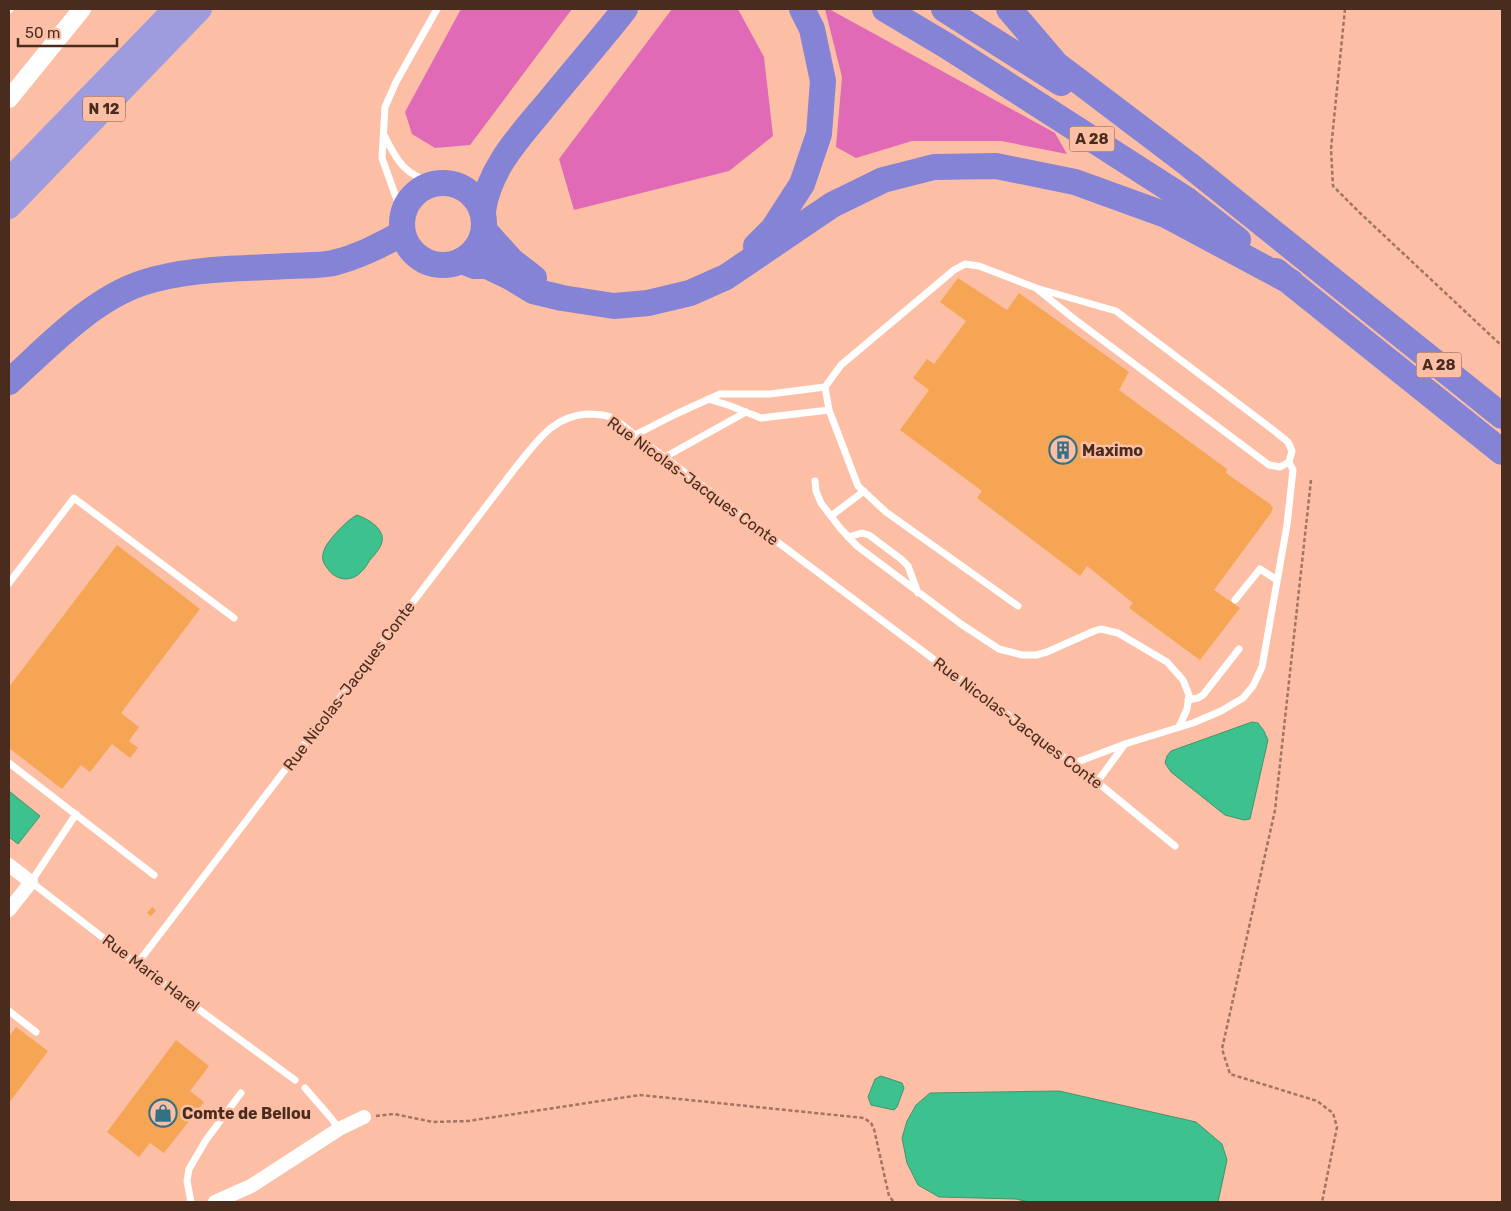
<svg xmlns="http://www.w3.org/2000/svg" width="1511" height="1211" viewBox="0 0 1511 1211" font-family="Rubik,sans-serif">
<rect width="100%" height="100%" fill="#fcbfa5"/>
<path fill="#e06ab5" d="M 461,9 L 572,9 L 470,145 L 435,148 L 412,134 L 405,112 Z
M 672,9 L 738,9 L 764,57 L 773,136 L 729,171 L 574,210 L 559,159 Z
M 825,9 L 829,9 L 1055,133 L 1067,154 L 1001,141 L 912,141 L 856,158 L 836,147 L 842,77 Z"/>
<path fill="#3dc18f" stroke="#41946d" d="M 357,515 C 365,518 377,524 381,533 C 386,543 376,553 370,560 C 367,564 365,569 361,572 C 351,583 335,580 328,569 C 322,562 321,557 325,548 C 329,539 348,519 357,515 Z
M 1252,722 L 1258,723 L 1264,731 L 1268,740 L 1250,819 L 1244,820 L 1225,815 L 1171,772 L 1165,763 L 1167,756 L 1171,751 Z
M 9,791 L 40,816 L 18,844 L 9,837 Z
M 881,1076 L 902,1083 L 904,1088 L 897,1107 L 894,1110 L 871,1105 L 868,1097 L 875,1079 Z
M 1059,1091 L 1196,1122 L 1222,1144 L 1227,1160 L 1218,1202 L 1029,1202 L 1016,1199 L 939,1197 L 918,1185 L 907,1163 L 902,1138 L 907,1121 L 916,1105 L 930,1093 Z"/>
<path fill="#f5a553" d="M 958,278 L 1007,310 L 1019,293 L 1129,372 L 1119,390 L 1227,469 L 1226,473 L 1270,504 L 1273,508 L 1271,513 L 1214,590 L 1240,608 L 1200,660 L 1129,608 L 1133,603 L 1087,566 L 1080,576 L 977,498 L 982,491 L 900,430 L 929,390 L 913,378 L 927,359 L 934,364 L 966,321 L 940,302 Z
M 117,545 L 200,609 L 121,713 L 139,727 L 129,741 L 138,748 L 130,758 L 112,744 L 90,772 L 81,765 L 62,789 L 9,748 L 9,687 Z
M 152,907 L 156,910 L 151,916 L 147,913 Z
M 16,1027 L 48,1051 L 9,1103 L 9,1037 Z
M 176,1040 L 209,1066 L 190,1091 L 204,1102 L 164,1153 L 150,1143 L 139,1157 L 107,1132 Z"/>
<g fill="none" stroke-linecap="round" stroke-linejoin="round">
<path stroke="#a27461" stroke-width="2.5" stroke-dasharray="4 2.5" stroke-linecap="butt" d="M 1345,9 L 1331,149 L 1333,186 L 1359,212 L 1502,346
M 1311,480 L 1275,810 L 1222,1049 L 1230,1074 L 1317,1101 L 1333,1113 L 1337,1127 L 1322,1202
M 376,1116 L 394,1114 L 433,1122 L 468,1121 L 640,1095 L 864,1118 L 871,1123 L 874,1129 L 889,1196 L 894,1202"/>
<path stroke="#fff" stroke-width="7" d="M 9,10 L 10,9
M 384,135 C 398,163 405,175 436,184
M 403,219 L 398,203 L 382,158 L 385,107 L 396,82 L 437,9
M 708,399 L 728,405 L 761,418 L 829,410
M 635,435 L 676,414 L 720,394 L 770,394 L 825,387
M 665,457 L 746,412
M 815,481 L 816,491 L 821,503 L 840,528 L 857,546 L 961,624 L 999,649 L 1022,655 L 1036,655 L 1047,652 L 1094,631 L 1101,629 L 1118,633 L 1167,662 L 1183,680 L 1189,695 L 1187,709 L 1179,727
M 831,516 L 864,491
M 848,537 L 862,533 L 869,535 L 901,559 L 908,566 L 918,593
M 9,583 L 74,498 L 234,618
M 1235,600 L 1260,569 L 1277,580
M 1018,606 L 886,512 L 858,486 L 829,410 L 825,387 L 841,365 L 954,270 L 965,264 L 979,266 L 1036,288 L 1116,311 L 1277,433 L 1288,442 L 1292,451 L 1289,462 L 1280,467 L 1269,465 L 1073,318 L 1036,288
M 1188,700 L 1198,698 L 1203,695 L 1239,649
M 9,763 L 154,875
M 1072,764 L 1125,744 L 1193,723 L 1221,711 L 1243,698 L 1253,686 L 1262,667 L 1287,525 L 1293,470 L 1289,462
M 1097,782 L 1125,744
M 76,814 L 31,882 L 137,964 L 295,1080
M 137,964 L 516,467 C 536,443 552,416 587,414 C 594,414 603,414 610,417 C 619,421 627,429 635,435 L 1097,782 L 1175,846
M 9,1011 L 36,1032
M 305,1088 L 331,1118 L 339,1129
M 191,1202 L 187,1181 L 189,1169 L 206,1140 L 241,1093"/>
<path stroke="#fff" stroke-width="14" d="M 9,865 L 31,882 L 9,910
M 215,1202 L 251,1186 L 339,1129 L 364,1117"/>
<path stroke="#fff" stroke-width="18" d="M 9,99 L 82,9"/>
<path stroke="#9e9cde" stroke-width="24" d="M 9,180 L 175,9
M 9,207 L 200,9"/>
<path stroke="#8583d5" stroke-width="26" d="M 885,9 L 947,46 L 1187,200 L 1238,240
M 944,9 L 1061,83
M 1009,9 L 1056,64 L 1188,164 L 1502,416
M402 224a41 41 0 1 1 82 0a41 41 0 1 1-82 0Z
M 483,211 C 489,165 526,130 554,95 C 578,66 602,38 625,9
M 484,230 L 512,261 L 534,278
M 756,246 L 773,229 L 802,184 L 819,134 L 823,81 L 812,29 L 802,9
M 462,261 L 475,266 L 487,266 L 510,277 L 533,291 L 562,298 L 614,306 L 648,303 L 690,293 L 726,277 L 832,205 L 883,180 L 934,167 L 996,166 L 1075,182 L 1166,215 L 1291,282
M 1276,271 L 1502,452
M 9,382 C 48,347 91,300 142,283 C 188,268 239,269 288,266 C 303,265 319,266 333,263 C 358,257 381,245 403,233"/>
</g>
<defs>
<g id="building-ring" transform="scale(1.4375)"><circle r="9.5" fill="#fcbfa5" stroke="#327186" stroke-width="1.5"/><path d="M-4-6H4V6H1V3H-1V6H-4ZM-2.5-4.3h1.7v1.8h-1.7ZM.8-4.3h1.7v1.8H.8ZM-2.5-1h1.7V.8h-1.7ZM.8-1h1.7V.8H.8Z" fill="#327186"/></g>
<g id="shop-ring" transform="scale(1.4375)"><circle r="9.5" fill="#fcbfa5" stroke="#327186" stroke-width="1.5"/><path d="M-5-2.5h2.3a2.7 3.5 0 0 1 5.4 0H5L5.5 6h-11ZM-1.5-2.5h3a1.5 2.3 0 0 0-3 0Z" fill="#327186"/></g>
</defs>
<g fill-rule="evenodd">
<use href="#building-ring" x="1063" y="450"/>
<use href="#shop-ring" x="163" y="1113"/>
</g>
<g text-anchor="middle" dominant-baseline="central" stroke-width="5" stroke-linejoin="round" paint-order="stroke">
<g fill="#fcbfa5" stroke="#7f5847" stroke-width="1">
<rect x="83" y="96.5" width="42" height="25" rx="4"/>
<rect x="1069.5" y="126.5" width="45" height="25" rx="4"/>
<rect x="1416.5" y="352.5" width="45" height="25" rx="4"/>
</g>
<g font-size="15" font-weight="bold" fill="#4a2c1f">
<text x="104" y="109">N 12</text>
<text x="1092" y="139">A 28</text>
<text x="1439" y="365">A 28</text>
</g>
<g font-size="16" font-weight="bold" fill="#4a2c1f" stroke="#fcbfa5" text-anchor="start">
<text x="1082" y="450">Maximo</text>
<text x="182" y="1113">Comte de Bellou</text>
</g>
<g font-size="16" fill="#4a2c1f" stroke="#fcbfa5">
<text transform="translate(693 481) rotate(36)">Rue Nicolas-Jacques Conte</text>
<text transform="translate(349 686) rotate(-53)">Rue Nicolas-Jacques Conte</text>
<text transform="translate(1018 723) rotate(37)">Rue Nicolas-Jacques Conte</text>
<text transform="translate(151 973) rotate(37)">Rue Marie Harel</text>
</g>
</g>
<rect width="1511" height="1211" fill="none" stroke="#4a2c1f" stroke-width="20"/>
<path d="M18 38v8h99v-8" fill="none" stroke="#4a2c1f" stroke-width="2.5"/>
<text x="25" y="38" font-size="15" fill="#4a2c1f" stroke="#fcbfa5" stroke-width="4" paint-order="stroke">50 m</text>
</svg>
